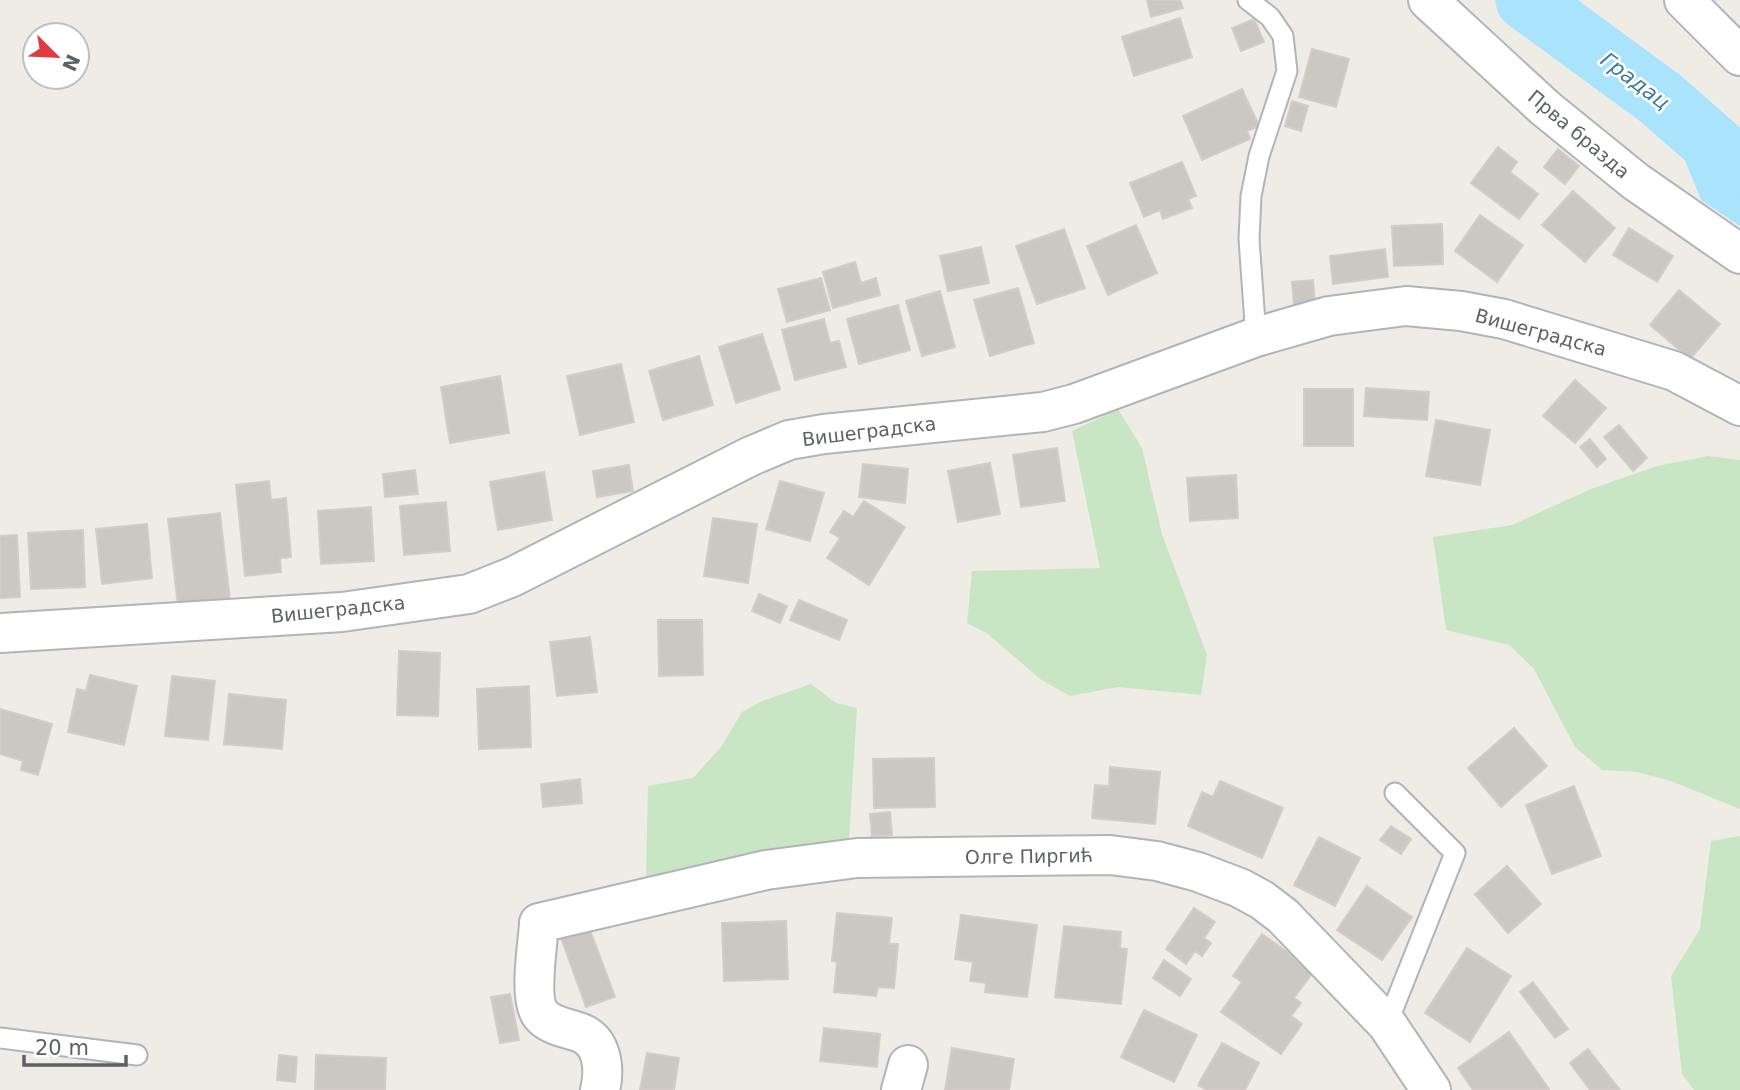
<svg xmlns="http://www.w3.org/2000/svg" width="1740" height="1090" viewBox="0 0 1740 1090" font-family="'DejaVu Sans',sans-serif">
<rect width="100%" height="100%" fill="#efece6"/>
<path fill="#c8e6c4" d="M 1118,409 L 1142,448 L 1162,534 L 1207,655 L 1201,695 L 1118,687 L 1070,696 L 1040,679 L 988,634 L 967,623 L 972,571 L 1100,568 L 1072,431 Z
M 1708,456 L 1740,460 L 1740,809 L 1671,781 L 1637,772 L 1602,770 L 1575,747 L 1534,669 L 1509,645 L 1446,630 L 1433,537 L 1512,525 L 1591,489 L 1657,466 Z
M 811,684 L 836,703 L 857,708 L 849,840 L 646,878 L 648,786 L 693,778 L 721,747 L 742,712 L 762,701 Z
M 1740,836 L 1740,1090 L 1694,1090 L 1682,1074 L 1671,976 L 1700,929 L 1711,841 Z"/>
<path fill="#aae3fc" d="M 1660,98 L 1740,131 L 1740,226 L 1701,200 Z"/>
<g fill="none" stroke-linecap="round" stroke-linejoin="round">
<path stroke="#aae3fc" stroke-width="61" d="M 1526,0 L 1660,98 L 1740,168"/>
</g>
<path fill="#cbc7c3" stroke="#d4cdc5" stroke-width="2" d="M 1147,0 L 1180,0 L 1183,8 L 1151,17 Z
M 1180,18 L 1192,57 L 1134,76 L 1122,37 Z
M 1254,19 L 1264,42 L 1241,51 L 1232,28 Z
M 1312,49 L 1349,59 L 1336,107 L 1299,97 Z
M 1242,89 L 1259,126 L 1247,131 L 1250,139 L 1202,160 L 1183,116 Z
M 1292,101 L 1308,106 L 1301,131 L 1285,126 Z
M 1498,147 L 1517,162 L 1510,172 L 1538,194 L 1519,219 L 1471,183 Z
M 1558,149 L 1579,166 L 1565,184 L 1544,167 Z
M 1182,162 L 1196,196 L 1188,199 L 1192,208 L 1163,219 L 1160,210 L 1144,217 L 1130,183 Z
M 1573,191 L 1615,228 L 1585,262 L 1542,225 Z
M 1480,215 L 1523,245 L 1497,282 L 1455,251 Z
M 1442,224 L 1443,264 L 1394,266 L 1392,226 Z
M 1136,225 L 1157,273 L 1108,295 L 1087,246 Z
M 1629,228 L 1673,256 L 1657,282 L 1613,255 Z
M 1064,229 L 1085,288 L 1037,304 L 1016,246 Z
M 981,247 L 989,283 L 948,291 L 940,256 Z
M 1385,249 L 1388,277 L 1333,284 L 1330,256 Z
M 855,262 L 861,283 L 876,278 L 880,295 L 833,308 L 823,272 Z
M 821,278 L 830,310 L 787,322 L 778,289 Z
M 1313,280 L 1315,304 L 1294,306 L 1292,282 Z
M 1018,288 L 1034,343 L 990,356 L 974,300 Z
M 1679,290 L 1720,324 L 1690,359 L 1650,325 Z
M 940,291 L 955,347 L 922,356 L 906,301 Z
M 898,305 L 910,350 L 859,364 L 847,319 Z
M 824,319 L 830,343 L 839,341 L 846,367 L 795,380 L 782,330 Z
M 762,334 L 780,389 L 736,403 L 719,347 Z
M 699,356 L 713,405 L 663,420 L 649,371 Z
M 621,364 L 634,422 L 580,435 L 567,376 Z
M 500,376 L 509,433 L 450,443 L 441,387 Z
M 1575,380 L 1606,408 L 1575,443 L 1543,416 Z
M 1366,388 L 1429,392 L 1427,420 L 1364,416 Z
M 1304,389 L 1353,389 L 1353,446 L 1304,446 Z
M 1436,420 L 1490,430 L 1480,485 L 1426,476 Z
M 1619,425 L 1647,458 L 1633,471 L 1604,437 Z
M 1590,439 L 1606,459 L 1597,467 L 1580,447 Z
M 1057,448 L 1065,501 L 1021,507 L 1013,455 Z
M 990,463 L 1000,514 L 958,522 L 948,471 Z
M 863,464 L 908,469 L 905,503 L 859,497 Z
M 629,465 L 633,491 L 597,497 L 593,471 Z
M 415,470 L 418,494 L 385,497 L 383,474 Z
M 544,472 L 552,520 L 498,530 L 490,482 Z
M 1236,475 L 1238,518 L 1190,521 L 1187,478 Z
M 269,481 L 271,500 L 286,498 L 291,557 L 280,558 L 281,572 L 245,576 L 236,485 Z
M 780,481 L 824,493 L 810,541 L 766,529 Z
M 864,501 L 905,527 L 869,585 L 827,558 L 840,538 L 830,532 L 844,511 L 853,517 Z
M 446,502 L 450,551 L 404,555 L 400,506 Z
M 371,507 L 374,561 L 321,564 L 318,511 Z
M 220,513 L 230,600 L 178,606 L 168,519 Z
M 713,518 L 757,524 L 748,583 L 704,576 Z
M 147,524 L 152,578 L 102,584 L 96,529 Z
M 83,530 L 85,587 L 31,589 L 28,533 Z
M 17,535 L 20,597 L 0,598 L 0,536 Z
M 759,594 L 787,606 L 780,623 L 752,611 Z
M 799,600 L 847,620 L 839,640 L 790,620 Z
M 658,620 L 702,620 L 703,675 L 659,676 Z
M 590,637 L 597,692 L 557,696 L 550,642 Z
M 399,651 L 440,653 L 438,716 L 397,715 Z
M 90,675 L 137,686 L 124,745 L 68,732 L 77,689 L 86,691 Z
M 172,676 L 215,681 L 208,740 L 165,736 Z
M 529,686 L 531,747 L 479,749 L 477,689 Z
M 229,694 L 286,700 L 282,749 L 224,744 Z
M 0,709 L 52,724 L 38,775 L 21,770 L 23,761 L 0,754 Z
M 1514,728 L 1547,766 L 1501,807 L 1468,768 Z
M 934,758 L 935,807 L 874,808 L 873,759 Z
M 1110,767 L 1160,772 L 1155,824 L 1092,818 L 1095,785 L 1109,786 Z
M 580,779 L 582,803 L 543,807 L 541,784 Z
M 1220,781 L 1283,808 L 1262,858 L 1188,826 L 1202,792 L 1213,797 Z
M 1574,786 L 1601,856 L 1552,874 L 1526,805 Z
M 890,812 L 892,835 L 872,836 L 870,814 Z
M 1391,826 L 1411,839 L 1401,854 L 1380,840 Z
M 1319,837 L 1360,858 L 1335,906 L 1294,885 Z
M 1507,866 L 1541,904 L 1508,933 L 1475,894 Z
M 1367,886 L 1412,917 L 1382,960 L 1337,930 Z
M 1194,908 L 1215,922 L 1204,938 L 1211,943 L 1202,956 L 1195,951 L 1186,964 L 1166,949 Z
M 837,913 L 892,918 L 889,944 L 898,944 L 894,988 L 878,987 L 876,996 L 834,992 L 837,962 L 832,961 Z
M 961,915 L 1037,925 L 1027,997 L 985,992 L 986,983 L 970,981 L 973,962 L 955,959 Z
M 786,921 L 788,979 L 724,981 L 722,923 Z
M 587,922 L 615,997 L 586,1007 L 559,932 Z
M 1064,926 L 1121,932 L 1120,948 L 1127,949 L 1121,1004 L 1055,997 Z
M 1262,934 L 1314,971 L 1294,998 L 1301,1003 L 1291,1016 L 1302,1024 L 1281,1054 L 1221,1012 L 1242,982 L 1233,976 Z
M 1467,948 L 1511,976 L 1470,1042 L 1425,1013 Z
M 1164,960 L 1191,979 L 1180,996 L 1153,978 Z
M 1533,982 L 1568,1029 L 1555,1038 L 1520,992 Z
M 510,994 L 519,1040 L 500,1043 L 491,997 Z
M 1144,1010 L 1197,1035 L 1174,1082 L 1121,1057 Z
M 824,1028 L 880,1034 L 877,1067 L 820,1061 Z
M 1509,1032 L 1549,1089 L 1549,1090 L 1473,1090 L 1458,1068 Z
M 1222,1043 L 1259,1063 L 1245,1090 L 1207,1090 L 1198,1085 Z
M 952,1048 L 1014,1059 L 1009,1090 L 945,1090 Z
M 1588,1049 L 1620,1090 L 1590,1090 L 1570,1063 Z
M 647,1053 L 679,1058 L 674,1090 L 640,1090 Z
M 279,1055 L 297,1057 L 295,1082 L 277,1080 Z
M 316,1055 L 386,1058 L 385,1090 L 315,1090 Z"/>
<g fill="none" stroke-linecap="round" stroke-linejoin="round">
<g stroke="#b1b4b8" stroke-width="23">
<path id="lane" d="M 1248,0 L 1270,17 L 1283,36 L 1287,71 L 1259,156 L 1251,196 L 1249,239 L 1256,337
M 1387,1024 L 1455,853 L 1395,793
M 0,1038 L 137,1055"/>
</g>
<g stroke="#b1b4b8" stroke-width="42">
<path id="street" d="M 1428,0 L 1545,108 L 1635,181 L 1740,254
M 1684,0 L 1740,56
M 0,633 L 342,612 L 469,594 L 512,577 L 751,456 L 789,440 L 824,434 L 1043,412 L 1074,404 L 1256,337 L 1329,316 L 1406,306 L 1461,311 L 1504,319 L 1674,371 L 1740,406
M 600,1090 C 605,1070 603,1042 581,1033 C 568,1028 550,1026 541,1015 C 528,999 538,944 539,923 L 766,870 L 857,858 L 1110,855 L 1157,861 L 1198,872 L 1240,888 L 1262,900 L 1283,916 L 1387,1024 L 1431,1090
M 901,1090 L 908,1065"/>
</g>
<use href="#lane" stroke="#fff" stroke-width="19"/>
<use href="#street" stroke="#fff" stroke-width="38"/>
</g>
<g text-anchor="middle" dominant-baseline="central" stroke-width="5" stroke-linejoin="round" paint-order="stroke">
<g font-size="19" fill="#5e6266" stroke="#fff">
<text transform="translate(1579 134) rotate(40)">Прва бразда</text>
<text transform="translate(1541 332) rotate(15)">Вишеградска</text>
<text transform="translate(869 431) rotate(-7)">Вишеградска</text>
<text transform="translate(338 609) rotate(-6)">Вишеградска</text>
<text transform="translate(1029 856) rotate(-1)">Олге Пиргић</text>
</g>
<g font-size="21" font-style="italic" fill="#40799c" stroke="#fff">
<text transform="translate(1635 81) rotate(37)">Градац</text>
</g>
</g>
<g transform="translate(56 56) rotate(114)"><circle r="33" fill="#ffffff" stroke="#bfc0c2" stroke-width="2"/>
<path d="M0-5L12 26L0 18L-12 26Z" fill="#e33942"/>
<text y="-10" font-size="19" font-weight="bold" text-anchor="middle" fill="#5e6266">N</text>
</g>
<path d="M24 1055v10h102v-10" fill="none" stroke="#5e6266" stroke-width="3.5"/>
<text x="35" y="1055" font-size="21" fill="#5e6266" stroke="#ffffff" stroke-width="5" paint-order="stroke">20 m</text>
</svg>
